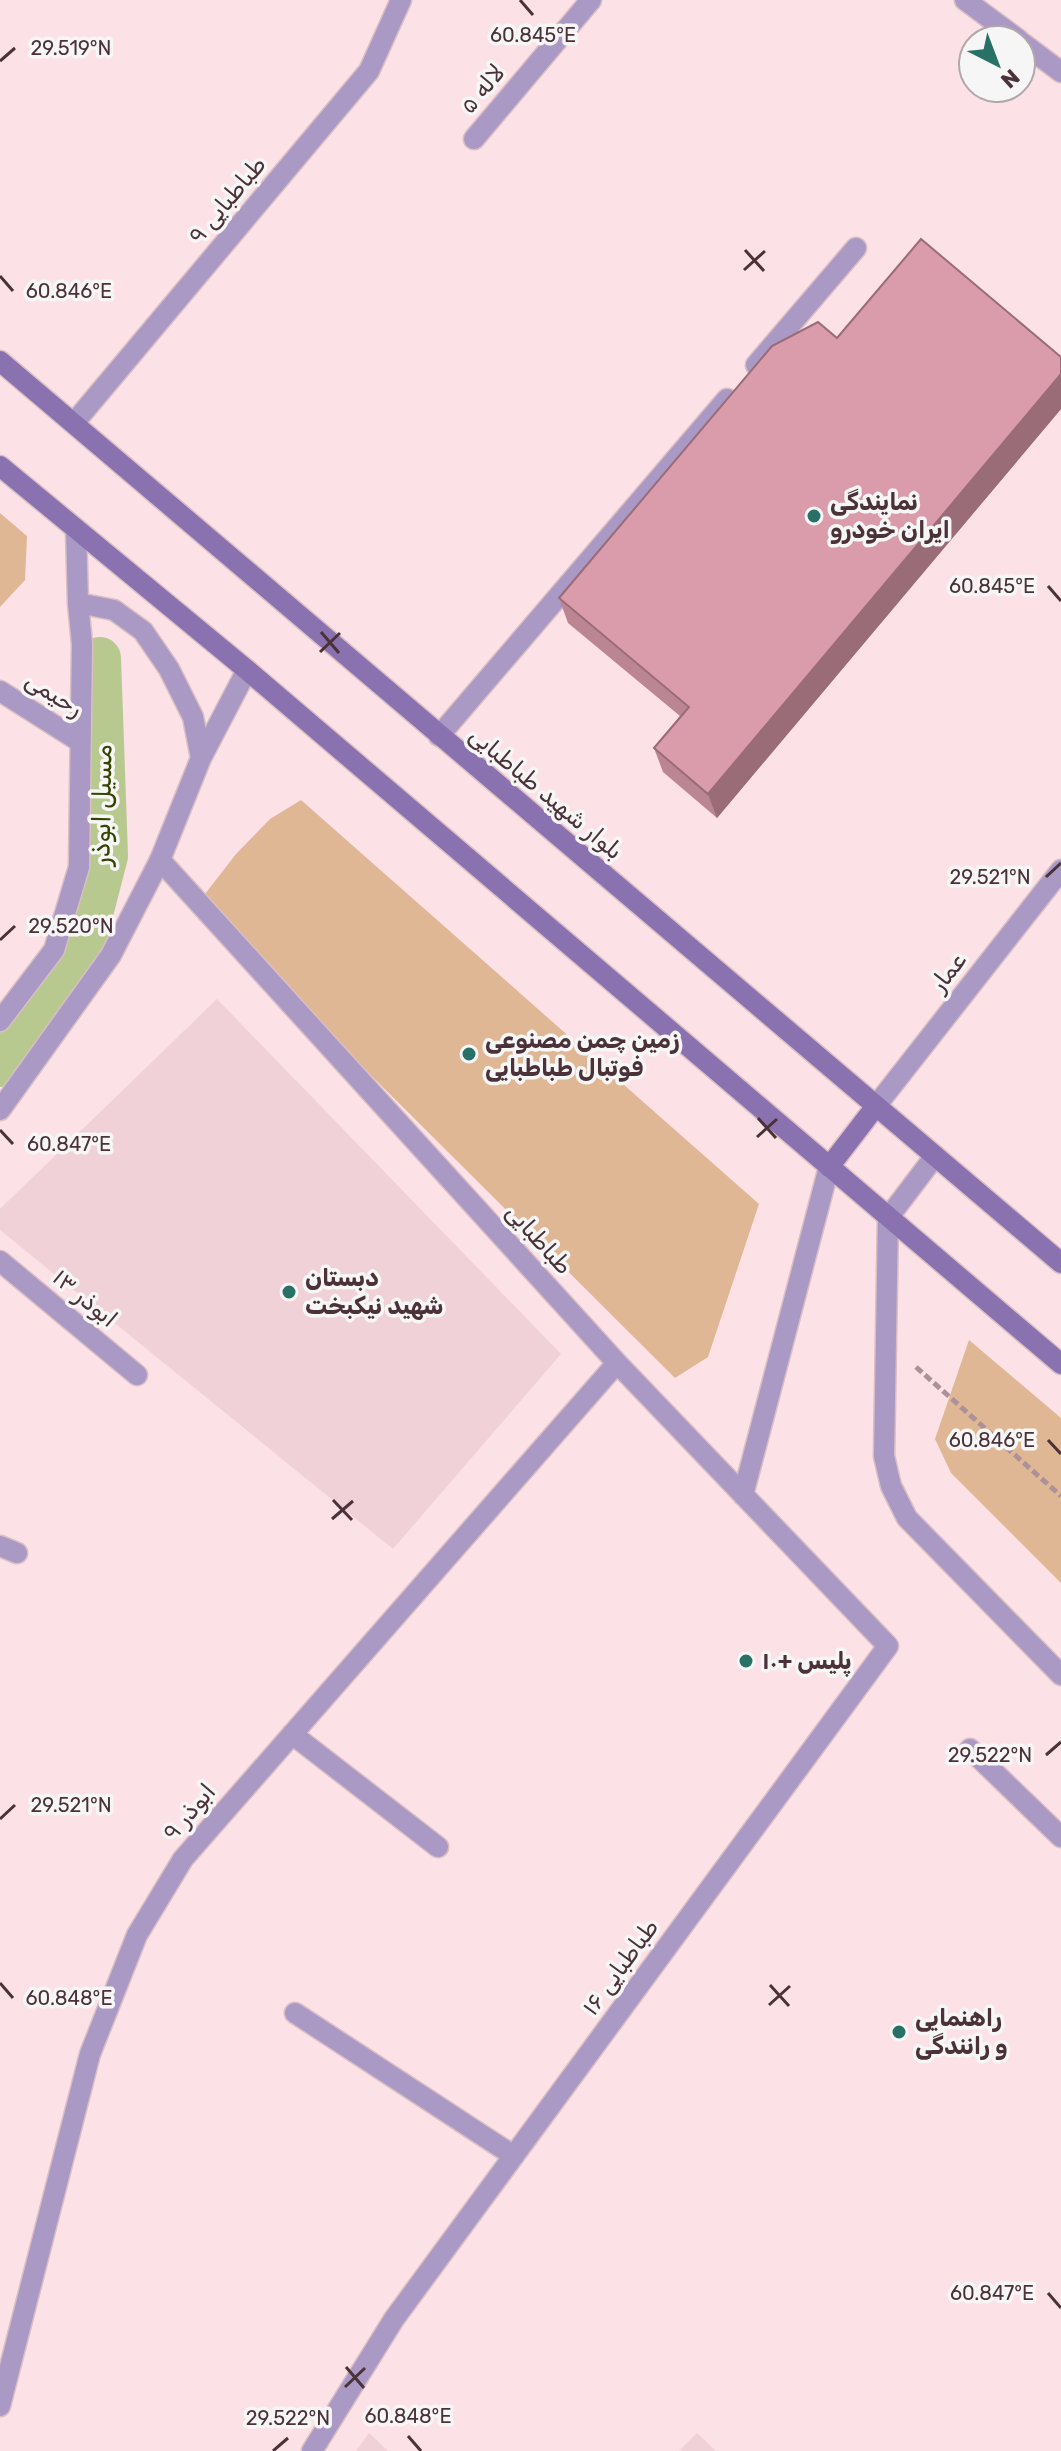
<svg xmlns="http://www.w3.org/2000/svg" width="1061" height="2451" viewBox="0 0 1061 2451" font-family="Rubik,'Noto Sans Arabic',sans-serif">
<rect width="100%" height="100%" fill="#fce1e7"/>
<path fill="#f0d1d8" d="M 217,999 L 561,1354 L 393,1549 L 0,1230 L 0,1209 Z
M 369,2433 L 388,2451 L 356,2451 Z
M 697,2433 L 716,2451 L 679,2451 Z"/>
<path fill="#e0b794" d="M 0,513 L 27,536 L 25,580 L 0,607 Z
M 301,800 L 759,1204 L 708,1357 L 675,1378 L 198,903 L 236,854 L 270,819 Z
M 969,1340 L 1061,1418 L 1061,1583 L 951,1473 L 935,1439 Z"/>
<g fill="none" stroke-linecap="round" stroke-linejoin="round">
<path stroke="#b7c98e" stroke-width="42" d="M 0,1066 L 78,968 L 107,856 L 100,658"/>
<g stroke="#d9bec4" stroke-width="23">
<path id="service" d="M 756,365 L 856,248
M 439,736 L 727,399
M 970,1749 L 1061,1837"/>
</g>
<g stroke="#d9bec4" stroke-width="23">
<path id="minor" d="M 965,0 L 1019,40
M 1021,42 L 1061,72
M 474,139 L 591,0
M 74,423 L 369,71 L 401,0
M 0,691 L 79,741
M 160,860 L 617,1363 L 888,1646 L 394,2319 L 312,2451
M 0,1261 L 137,1375
M 743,1495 L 829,1167
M 0,1546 L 17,1553
M 292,1734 L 438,1847
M 295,2013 L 514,2156
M 0,2406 L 90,2054 L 137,1935 L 183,1859 L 617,1363"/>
</g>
<g stroke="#d9bec4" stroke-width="23">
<path id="tertiary" d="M 78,603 L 114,610 L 143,631 L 169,669 L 193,717 L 201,758
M 0,1021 L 54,950 L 79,867 L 82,644 L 78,603 L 76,530
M 876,1106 L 1061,870
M 0,1110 L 111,955 L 160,860 L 201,758 L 247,670
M 935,1156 L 888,1218 L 884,1456 L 891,1486 L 907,1518 L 1061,1675"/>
</g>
<g stroke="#d9bec4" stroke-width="23">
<path id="secondary" d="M 0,361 L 1061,1263
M 0,466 L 247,670 L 1061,1364
M 829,1167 L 876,1106"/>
</g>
<path stroke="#ac9298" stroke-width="5" stroke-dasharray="8 4" stroke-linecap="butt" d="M 916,1367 L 1061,1496"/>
<use href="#service" stroke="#a999c4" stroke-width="20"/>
<use href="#minor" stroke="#a999c4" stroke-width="20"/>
<use href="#tertiary" stroke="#a999c4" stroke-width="20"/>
<use href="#secondary" stroke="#8a71af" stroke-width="20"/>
</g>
<path fill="#bb8593" d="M 837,338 L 1061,357 L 1061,409 L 717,818 L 663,772 L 654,748 L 680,716 L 568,623 L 559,598 Z"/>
<path fill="#996c78" d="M 1061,374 L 1061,409 L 717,818 L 708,794 Z"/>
<path fill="#da9bab" stroke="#996c78" stroke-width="2" d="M 921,239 L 1061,357 L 1061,374 L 708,794 L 654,748 L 689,707 L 559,598 L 772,346 L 818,322 L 837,338 Z"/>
<path fill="none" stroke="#4b3138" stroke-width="3" d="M 520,0 L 533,15M 0,61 L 15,48M 745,250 L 764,271M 744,270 L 765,251M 0,276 L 13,291M 1048,586 L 1061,601M 321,632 L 339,653M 320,652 L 340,633M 1046,877 L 1061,863M 0,940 L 15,926M 758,1118 L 776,1138M 0,1130 L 13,1144M 757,1137 L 777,1119M 1048,1440 L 1061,1454M 333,1500 L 352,1520M 332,1519 L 353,1501M 1046,1755 L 1061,1742M 0,1819 L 15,1805M 0,1983 L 13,1998M 770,1985 L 789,2006M 769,2005 L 790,1986M 1048,2293 L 1061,2308M 346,2367 L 364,2388M 345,2387 L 365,2368M 408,2436 L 421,2451M 273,2451 L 288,2438"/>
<g fill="#297066" stroke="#f6f6f6" stroke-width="3">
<circle cx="814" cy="516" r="8"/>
<circle cx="469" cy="1054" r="8"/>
<circle cx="289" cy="1292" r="8"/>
<circle cx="746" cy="1661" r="8"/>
<circle cx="899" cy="2032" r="8"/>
</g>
<g text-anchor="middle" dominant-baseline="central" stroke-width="7" stroke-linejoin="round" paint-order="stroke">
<g font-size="24" fill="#4b3138" stroke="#f6f6f6">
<text transform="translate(482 89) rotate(-50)">لاله ۵</text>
<text transform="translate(227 200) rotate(-50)">طباطبایی ۹</text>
<text transform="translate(54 694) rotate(32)">رحیمی</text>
<text transform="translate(546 793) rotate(40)">بلوار شهید طباطبایی</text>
<text transform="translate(948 972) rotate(-52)">عمار</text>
<text transform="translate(539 1239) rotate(48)">طباطبایی</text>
<text transform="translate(85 1298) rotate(40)">ابوذر ۱۳</text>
<text transform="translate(189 1812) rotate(-49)">ابوذر ۹</text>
<text transform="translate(620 1967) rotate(-54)">طباطبایی ۱۶</text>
</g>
<g font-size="24" font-weight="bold" fill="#4b3138" stroke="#f6f6f6" text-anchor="start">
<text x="830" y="502">نمایندگی<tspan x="830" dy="28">ایران خودرو</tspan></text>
<text x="485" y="1040">زمین چمن مصنوعی<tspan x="485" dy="28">فوتبال طباطبایی</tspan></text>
<text x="305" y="1278">دبستان<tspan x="305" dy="28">شهید نیکبخت</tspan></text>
<text x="762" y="1661">پلیس +۱۰</text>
<text x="915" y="2018">راهنمایی<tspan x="915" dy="28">و رانندگی</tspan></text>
</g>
<g font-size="26" font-style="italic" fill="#364400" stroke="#f6f6f6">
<text transform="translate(102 805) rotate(-89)">مسیل ابوذر</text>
</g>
</g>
<g font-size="20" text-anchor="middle" fill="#4b3138" stroke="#f6f6f6" stroke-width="7" stroke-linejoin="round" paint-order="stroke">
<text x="533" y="42">60.845°E</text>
<text x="71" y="55">29.519°N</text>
<text x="69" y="298">60.846°E</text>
<text x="992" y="593">60.845°E</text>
<text x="990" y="884">29.521°N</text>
<text x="71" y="933">29.520°N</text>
<text x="69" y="1151">60.847°E</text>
<text x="992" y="1447">60.846°E</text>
<text x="990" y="1762">29.522°N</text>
<text x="71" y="1812">29.521°N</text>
<text x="69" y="2005">60.848°E</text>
<text x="992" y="2300">60.847°E</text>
<text x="408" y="2423">60.848°E</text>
<text x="288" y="2425">29.522°N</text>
</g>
<g transform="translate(997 64) rotate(138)"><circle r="38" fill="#f6f6f6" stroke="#b2a7aa" stroke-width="2"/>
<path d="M0-6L14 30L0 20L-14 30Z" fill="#297066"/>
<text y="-12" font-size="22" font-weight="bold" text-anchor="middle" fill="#4b3138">N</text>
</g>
</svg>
